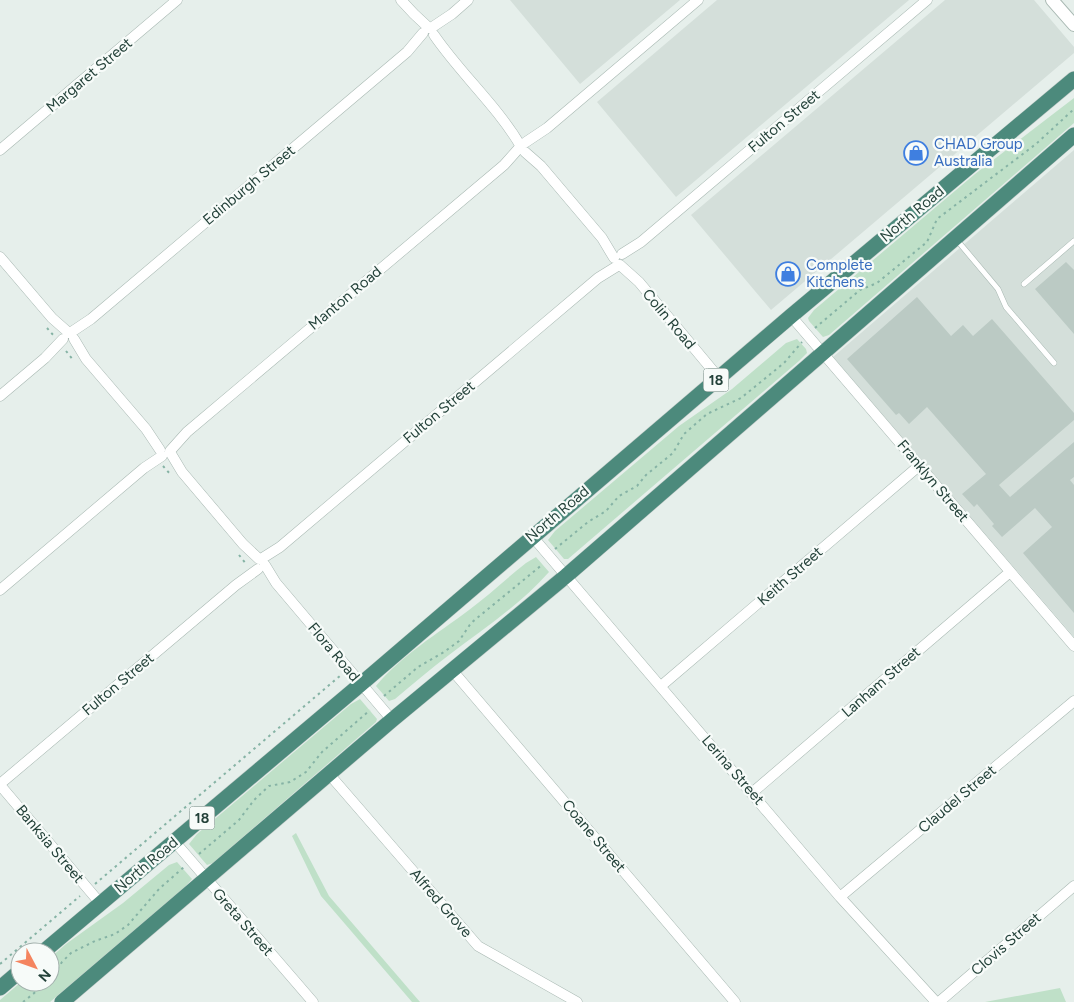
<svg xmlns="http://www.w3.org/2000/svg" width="1074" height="1002" viewBox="0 0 1074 1002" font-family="Figtree,sans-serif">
<rect width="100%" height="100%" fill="#e6efeb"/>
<path fill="#d4dfda" d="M 510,0 L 680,0 L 580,84 Z
M 717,0 L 909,0 L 676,197 L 597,102 Z
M 945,0 L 1034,0 L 1074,47 L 1074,53 L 771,310 L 691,215 Z
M 1074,150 L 1074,637 L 833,357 Z"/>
<path fill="#bfe0c8" d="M 1074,98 L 1074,123 L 829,335 L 823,337 L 809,321 L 808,318 L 814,310 L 975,174 Z
M 797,339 L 806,349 L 807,353 L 799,361 L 568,559 L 564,559 L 548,540 L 555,531 L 679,426 L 732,389 L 786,343 Z
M 536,557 L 549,572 C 520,605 483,629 449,655 C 430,669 413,684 395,699 L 389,701 L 376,686 C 402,655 437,634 469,610 C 489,595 507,578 526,563 Z
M 360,699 L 377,719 L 376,722 L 213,863 L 207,865 L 189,844 L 197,834 L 351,704 Z
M 296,833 L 329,896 L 420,1002 L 412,1002 L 321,896 L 292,836 Z
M 177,862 L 192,879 L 184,888 L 50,1002 L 0,1002 L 0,1000 L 21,982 L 50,982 L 50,958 L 66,944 L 123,903 L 169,865 Z
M 1060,988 L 1066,1002 L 985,1002 Z"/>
<path fill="#bbcac4" d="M 1066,262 L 1074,270 L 1074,334 L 1035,289 Z
M 917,297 L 951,336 L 963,325 L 973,336 L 992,319 L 1074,413 L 1074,420 L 999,485 L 1010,497 L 1074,442 L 1074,477 L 1070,480 L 1074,485 L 1074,613 L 1023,553 L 1052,527 L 1035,508 L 1002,537 L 992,526 L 994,524 L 977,504 L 974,507 L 962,494 L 986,474 L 927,407 L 909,424 L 899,413 L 896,415 L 847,359 Z"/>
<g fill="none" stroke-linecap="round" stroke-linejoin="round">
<g stroke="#a8b8b2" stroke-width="6">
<path id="service" d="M 956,239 L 998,289 L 1006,307 L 1054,363
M 1024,284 L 1074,241"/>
</g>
<g stroke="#a8b8b2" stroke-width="11">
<path id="minor" d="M 401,0 L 414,14 L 429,28
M 431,28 L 452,14 L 468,0
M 434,35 C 460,73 497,106 520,145
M 526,142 L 547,128 L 698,0
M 0,150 L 177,0
M 525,152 L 541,166 L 602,238 L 614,258
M 622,254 L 641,242 L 927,0
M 0,257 L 52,318 L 69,333
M 620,265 L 639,282 L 719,378
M 791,316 L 1074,646
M 70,333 L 91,319 L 407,52 L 423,33
M 74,339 L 86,359 L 146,429 L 160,450
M 0,396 L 45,358 L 63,339
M 170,451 L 187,432 L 504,165 L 520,147
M 170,452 L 182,472 L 243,544 L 259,559
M 532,536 L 840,897 L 936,1002
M 261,559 L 280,547 L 598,278 L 619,265
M 265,565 L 276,583 L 392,720
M 0,590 L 144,468 L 162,456
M 452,670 L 735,1002
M 661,686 L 920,465
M 329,774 L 478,946 L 577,1002
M 0,784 L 236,585 L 258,569
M 0,785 L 100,903
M 753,792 L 1010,572
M 174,841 L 313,1002
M 840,897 L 1074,701
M 939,1002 L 1074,886"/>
</g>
<g stroke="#a8b8b2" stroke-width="14">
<path id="tertiary" d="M 1052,0 L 1074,25"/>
</g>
<g stroke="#c2cac8" stroke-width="16">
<path id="trunk" d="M 43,952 L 361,684 L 791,316 L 1074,79
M 0,988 L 20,971
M 62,1002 L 392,720 L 566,576 L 1074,135"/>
</g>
<path stroke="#86b3a5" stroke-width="2" stroke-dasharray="2.5 4" stroke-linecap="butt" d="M 47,328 L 54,336
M 815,328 L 860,290 L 877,283 L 927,242 L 937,219 L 1036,144 L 1074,109
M 66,351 L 74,361
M 163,466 L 171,475
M 555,549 L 588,522 L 606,511 L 619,496 L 637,486 L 646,475 L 673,453 L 684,434 L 707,414 L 741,398 L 784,363 L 802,342
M 239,555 L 247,565
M 384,696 L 418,667 L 444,652 L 459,641 L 471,623 L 543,564
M 199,854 L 239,820 L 254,800 L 269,786 L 290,782 L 306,772 L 322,752 L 370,710
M 95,884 L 341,675
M 0,964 L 80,896
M 50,980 L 62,962 L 71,953 L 95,941 L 115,934 L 128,925 L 159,889 L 184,867
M 23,1002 L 48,982"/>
<use href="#service" stroke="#fff" stroke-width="5"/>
<use href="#minor" stroke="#fff" stroke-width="10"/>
<use href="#tertiary" stroke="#fff" stroke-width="12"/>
<use href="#trunk" stroke="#4c8a7c" stroke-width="15"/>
</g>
<defs>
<g id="shop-ring" transform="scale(1.25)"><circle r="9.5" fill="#f7fbf9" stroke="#3f7fe0" stroke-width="1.5"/><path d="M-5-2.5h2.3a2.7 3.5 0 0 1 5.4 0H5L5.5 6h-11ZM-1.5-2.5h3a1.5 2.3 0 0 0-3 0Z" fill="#3f7fe0"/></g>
</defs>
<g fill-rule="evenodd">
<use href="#shop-ring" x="916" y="153"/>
<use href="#shop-ring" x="788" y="274"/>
</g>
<g text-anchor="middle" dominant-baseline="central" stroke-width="4.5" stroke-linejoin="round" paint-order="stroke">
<g fill="#f7fbf9" stroke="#637a73" stroke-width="1">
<rect x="703.5" y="368.5" width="25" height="23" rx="4"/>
<rect x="189.5" y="806.5" width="25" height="23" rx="4"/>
</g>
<g font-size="14" font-weight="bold" fill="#24423a">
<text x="716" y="380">18</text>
<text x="202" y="818">18</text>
</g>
<g font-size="15" fill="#24423a" stroke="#f7fbf9">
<text transform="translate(89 75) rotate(-40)">Margaret Street</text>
<text transform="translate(784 121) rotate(-40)">Fulton Street</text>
<text transform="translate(249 185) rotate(-40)">Edinburgh Street</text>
<text transform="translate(912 214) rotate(-40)">North Road</text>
<text transform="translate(345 298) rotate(-40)">Manton Road</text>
<text transform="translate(669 319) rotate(50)">Colin Road</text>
<text transform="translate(439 412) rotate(-40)">Fulton Street</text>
<text transform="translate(933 481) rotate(50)">Franklyn Street</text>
<text transform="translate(557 514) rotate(-40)">North Road</text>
<text transform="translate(790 576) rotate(-41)">Keith Street</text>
<text transform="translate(334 652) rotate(50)">Flora Road</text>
<text transform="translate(881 682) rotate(-41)">Lanham Street</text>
<text transform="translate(118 684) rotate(-40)">Fulton Street</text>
<text transform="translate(733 770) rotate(49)">Lerina Street</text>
<text transform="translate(957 799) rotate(-40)">Claudel Street</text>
<text transform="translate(594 836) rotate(50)">Coane Street</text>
<text transform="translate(50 844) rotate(50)">Banksia Street</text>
<text transform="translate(146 865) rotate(-40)">North Road</text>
<text transform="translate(441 903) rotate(49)">Alfred Grove</text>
<text transform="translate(243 922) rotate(49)">Greta Street</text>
<text transform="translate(1006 944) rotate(-41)">Clovis Street</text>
</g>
<g font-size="15" fill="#366cbe" stroke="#f7fbf9" text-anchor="start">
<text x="934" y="144">CHAD Group<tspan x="934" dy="17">Australia</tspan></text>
<text x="806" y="265">Complete<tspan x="806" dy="17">Kitchens</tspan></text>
</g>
</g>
<g transform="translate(35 967) rotate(131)"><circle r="24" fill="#f7fbf9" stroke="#a3b1ad"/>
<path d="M0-4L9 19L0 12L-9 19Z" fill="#f4845f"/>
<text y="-8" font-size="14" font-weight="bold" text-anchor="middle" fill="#24423a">N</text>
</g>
</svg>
